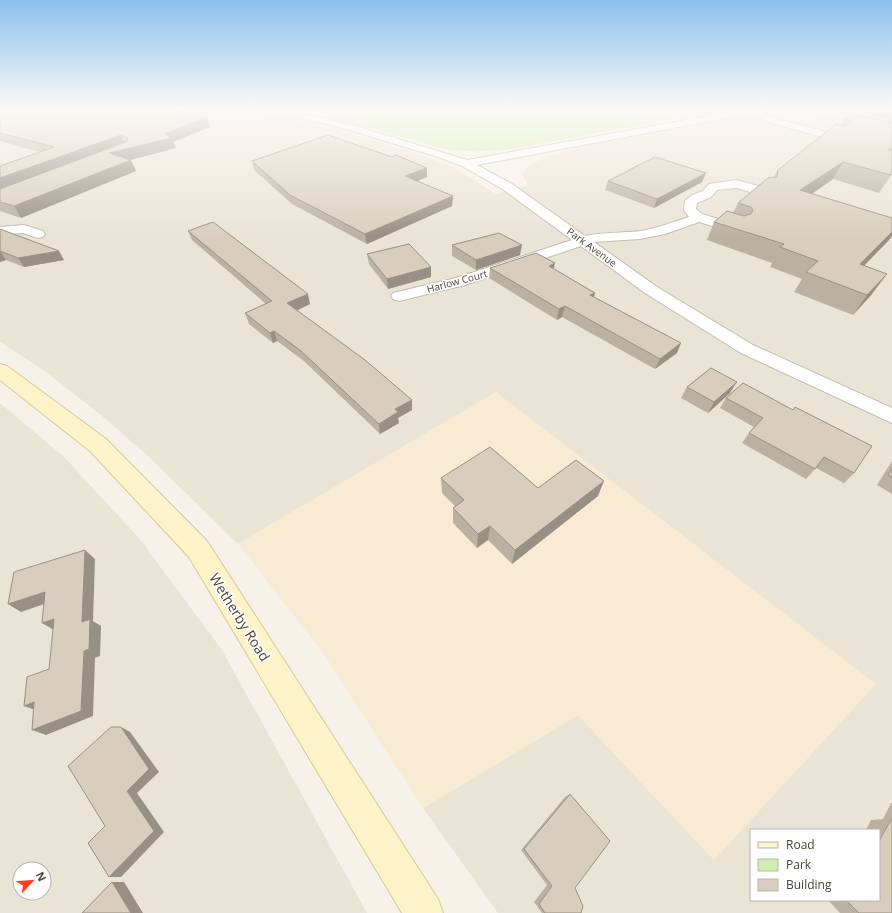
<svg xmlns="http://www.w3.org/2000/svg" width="892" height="913" viewBox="0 0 892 913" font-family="'Open Sans',sans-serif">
<rect width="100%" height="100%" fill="#f6f2e9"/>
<path fill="#eae4d7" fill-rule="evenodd" d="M 0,110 L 256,110 L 339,130 L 419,154 L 455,168 L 496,194 L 528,185 L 522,175 L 528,166 L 548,156 L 579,147 L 772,110 L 892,110 L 892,913 L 498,913 L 423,808 L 578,715 L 714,860 L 496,392 L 238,544 L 148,456 L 101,415 L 42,369 L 0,342 ZM 751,830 L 879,830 L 879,900 L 751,900 Z
M 0,403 L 64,457 L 139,538 L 222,650 L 367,913 L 0,913 ZM 20,869 L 44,869 L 44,893 L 20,893 Z"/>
<path fill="#f9ead4" d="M 496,392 L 876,684 L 714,860 L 578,715 L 423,808 L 323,653 L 238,544 Z"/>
<path fill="#d0edaf" d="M 305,110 L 726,110 L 512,149 C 486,151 466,153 441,148 Z"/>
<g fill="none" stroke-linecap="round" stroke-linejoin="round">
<g stroke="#c2bbab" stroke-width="2">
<path id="street" d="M 275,110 L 289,110 L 352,125 L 467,160 L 741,110 L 757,110 L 757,111 L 778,119 L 841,136 L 842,138 L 837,141 L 772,123 L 747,114 L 477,165 L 512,184 L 585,236 C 604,232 622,233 641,231 C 658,228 673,222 689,217 L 684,210 L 685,201 L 692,195 L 703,191 L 709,184 L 736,180 L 766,188 L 768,191 L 766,194 L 762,195 L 736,188 L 717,190 L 711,197 L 697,203 L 696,209 L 702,214 L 741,226 L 743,229 L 741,232 L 736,233 L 699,222 L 665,234 L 640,239 L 594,242 L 657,287 L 753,345 L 892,408 L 892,423 L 741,353 L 645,293 L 581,246 L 465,285 L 399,301 L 393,299 L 391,296 L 393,293 L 456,278 L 572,240 L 504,190 L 462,166 L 438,157 L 346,129 L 277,112 Z
M 811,110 L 827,110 L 875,119 L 880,122 L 875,125 L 815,113 L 812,112 Z
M 24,225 L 43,231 L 45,234 L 43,237 L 38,238 L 23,233 L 0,235 L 0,227 Z"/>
</g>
<g stroke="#d9c896" stroke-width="2">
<path id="secondary" d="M 0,364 L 7,366 L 106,439 L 207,541 L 438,899 L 443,913 L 402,913 L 189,557 L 90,451 L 0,380 Z"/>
</g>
<use href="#street" fill="#fff" fill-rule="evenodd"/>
<use href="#secondary" fill="#fff3ca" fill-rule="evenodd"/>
</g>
<path fill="#bbb1a3" d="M 0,110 L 140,113 L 207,117 L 210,127 L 173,142 L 176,148 L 130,160 L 131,160 L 136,171 L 21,218 L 0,211 L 0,166 L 40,152 L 0,141 Z
M 865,110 L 892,110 L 892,167 L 891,175 L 879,193 L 833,179 L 812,194 L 889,240 L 864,266 L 872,294 L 853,315 L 794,292 L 802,279 L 770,267 L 772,263 L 707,240 L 714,222 L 733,213 L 738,203 L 774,177 L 777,171 L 840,125 L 844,117 L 887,122 L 888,120 L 884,118 L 874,117 Z
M 252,161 L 427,177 L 417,181 L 453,196 L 452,206 L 367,244 L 292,204 L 254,170 Z
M 629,170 L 706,173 L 702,182 L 654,208 L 605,190 L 608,181 L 629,171 Z
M 0,229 L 64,260 L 24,267 L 6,260 L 0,262 Z
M 188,231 L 310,304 L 297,310 L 412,410 L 398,418 L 399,423 L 380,434 L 304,361 L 277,341 L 273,343 L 249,324 L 245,313 L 266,304 L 192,240 Z
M 452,245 L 520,255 L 476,270 L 452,256 Z
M 367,254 L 431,267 L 431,277 L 388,289 L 369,264 Z
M 490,268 L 554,269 L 595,293 L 594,297 L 677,353 L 655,369 L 562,317 L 557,320 L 489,278 Z
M 743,383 L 854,473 L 844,483 L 816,468 L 806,479 L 742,443 L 749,433 L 754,427 L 720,408 L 726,398 Z
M 687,387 L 730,393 L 708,413 L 681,398 Z
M 892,461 L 892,494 L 877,485 Z
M 441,478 L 538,488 L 598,496 L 512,564 L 488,540 L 477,548 L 453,523 L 453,508 L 455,506 L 442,493 Z
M 570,794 L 575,888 L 581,913 L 542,913 L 534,902 L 547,885 L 521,850 L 565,797 Z
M 891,803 L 892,803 L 892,913 L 840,913 L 828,900 L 879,900 L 879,830 L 866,830 L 871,820 L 883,819 Z"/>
<path fill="#989085" d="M 207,117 L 210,127 L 173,142 L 176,148 L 114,164 L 109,153 L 165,134 Z
M 121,135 L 125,145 L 0,191 L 0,178 Z
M 892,147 L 892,157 L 888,150 Z
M 131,160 L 136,171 L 21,218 L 14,206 Z
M 843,162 L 833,179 L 791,208 L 800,190 Z
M 427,168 L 427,177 L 406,186 L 405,176 Z
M 706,173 L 702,182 L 654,208 L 657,199 Z
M 453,196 L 452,206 L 367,244 L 365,234 Z
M 892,232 L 892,236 L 889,240 L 846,284 L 860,264 Z
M 522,245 L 520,255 L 476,270 L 476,260 Z
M 0,251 L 6,260 L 0,262 Z
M 59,251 L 64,260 L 24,267 L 18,258 Z
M 555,263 L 553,273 L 549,266 Z
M 431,267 L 431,277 L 388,289 L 387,279 Z
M 887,274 L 872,294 L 853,315 L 867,295 Z
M 595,293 L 592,303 L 590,295 Z
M 308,294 L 310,304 L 290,314 L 287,303 Z
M 565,306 L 562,317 L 557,320 L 559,309 Z
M 274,331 L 277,341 L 273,343 L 270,333 Z
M 681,343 L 677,353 L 655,369 L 660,359 Z
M 737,382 L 730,393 L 708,413 L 714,402 Z
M 412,400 L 412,410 L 398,418 L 399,423 L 380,434 L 379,424 L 395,409 Z
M 604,481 L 598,496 L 512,564 L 515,550 Z
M 490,526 L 488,540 L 477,548 L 478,534 Z
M 85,550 L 95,559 L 93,621 L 101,626 L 100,656 L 95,658 L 93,716 L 46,735 L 32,730 Z
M 45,592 L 56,600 L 21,612 L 8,604 Z
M 54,619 L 54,630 L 42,623 Z
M 34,702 L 38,711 L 24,706 Z
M 121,727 L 130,732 L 159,772 L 137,793 L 164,832 L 121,877 L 109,877 L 127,791 Z
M 112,882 L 124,882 L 143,913 L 131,913 Z"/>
<path fill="#d9cebe" stroke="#989085" d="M 0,110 L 122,110 L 140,113 L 152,110 L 175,110 L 207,117 L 165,134 L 172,138 L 109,153 L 131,160 L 14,206 L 0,202 L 0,189 L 126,142 L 128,138 L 121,135 L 0,178 L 0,166 L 54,147 L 0,133 Z
M 849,113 L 892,123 L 892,147 L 888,150 L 892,151 L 892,167 L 891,175 L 843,162 L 800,190 L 892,218 L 892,232 L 860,264 L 887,274 L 867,295 L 806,272 L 818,261 L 780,247 L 784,244 L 714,222 L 727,211 L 744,216 L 751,214 L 753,210 L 751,207 L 738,203 L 768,178 L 776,177 L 778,174 L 777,171 L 836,124 L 845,126 L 851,123 L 851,120 L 844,117 Z
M 328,135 L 392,157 L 396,155 L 427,168 L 405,176 L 453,196 L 365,234 L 290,195 L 252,161 Z
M 655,157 L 706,173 L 657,199 L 608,181 L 630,170 L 629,170 Z
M 213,222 L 308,294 L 287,303 L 365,360 L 412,400 L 395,409 L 398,412 L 379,424 L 301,351 L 274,331 L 270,333 L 245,313 L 272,301 L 188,231 Z
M 0,229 L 59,251 L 18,258 L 0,251 Z
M 499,233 L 522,245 L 476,260 L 452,245 Z
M 409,244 L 431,267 L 387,279 L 367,254 Z
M 536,253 L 555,263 L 549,266 L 595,293 L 590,295 L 681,343 L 660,359 L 565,306 L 559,309 L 490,268 Z
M 711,368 L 737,382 L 714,402 L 687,387 Z
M 743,383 L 793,410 L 795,407 L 872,446 L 854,473 L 824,457 L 815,469 L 749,433 L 763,418 L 726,398 Z
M 490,447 L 538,488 L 576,460 L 604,481 L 515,550 L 490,526 L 478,534 L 453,508 L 464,500 L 441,478 Z
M 892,469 L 892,477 L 888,475 Z
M 85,550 L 82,622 L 90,619 L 89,649 L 84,651 L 81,711 L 32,730 L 34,702 L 24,706 L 27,677 L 49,669 L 54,619 L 42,623 L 45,592 L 8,604 L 14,572 Z
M 111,727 L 121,727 L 149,769 L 127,791 L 154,831 L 109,877 L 88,843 L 105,826 L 68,766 Z
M 570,794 L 610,841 L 575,888 L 583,906 L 581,913 L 545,913 L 539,904 L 552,886 L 524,849 Z
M 892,818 L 892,913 L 859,913 L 846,900 L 879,900 L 879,841 Z
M 112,882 L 131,913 L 82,913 Z"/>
<linearGradient id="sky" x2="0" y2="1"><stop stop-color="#8cc0ee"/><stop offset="0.46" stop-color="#fbf9f5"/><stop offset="1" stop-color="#fbf9f5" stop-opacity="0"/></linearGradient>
<rect width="892" height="237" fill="url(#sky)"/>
<g text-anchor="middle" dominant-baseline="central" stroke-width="3" stroke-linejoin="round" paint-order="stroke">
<g font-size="10" fill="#4b4337" stroke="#fff">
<text transform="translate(592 247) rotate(36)">Park Avenue</text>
<text transform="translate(457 281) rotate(-15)">Harlow Court</text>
</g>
<g font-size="14" fill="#4b4337" stroke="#fff">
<text transform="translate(240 617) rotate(58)">Wetherby Road</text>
</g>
</g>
<rect x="750" y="829" width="130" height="72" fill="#ffffff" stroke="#b7b4af"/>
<rect x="758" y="842" width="20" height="6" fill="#fff3ca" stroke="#b7b4af"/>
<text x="786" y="849" font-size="12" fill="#4b4337">Road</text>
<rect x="758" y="859" width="20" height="12" fill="#d0edaf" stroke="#b7b4af"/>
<text x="786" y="869" font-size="12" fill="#4b4337">Park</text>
<rect x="758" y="879" width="20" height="12" fill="#d9cebe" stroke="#b7b4af"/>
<text x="786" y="889" font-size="12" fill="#4b4337">Building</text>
<g transform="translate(32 881) rotate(64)"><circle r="19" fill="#ffffff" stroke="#b7b4af"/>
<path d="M0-3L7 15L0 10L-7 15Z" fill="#ff3e17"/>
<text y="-6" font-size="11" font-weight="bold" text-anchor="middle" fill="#4b4337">N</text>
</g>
</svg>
